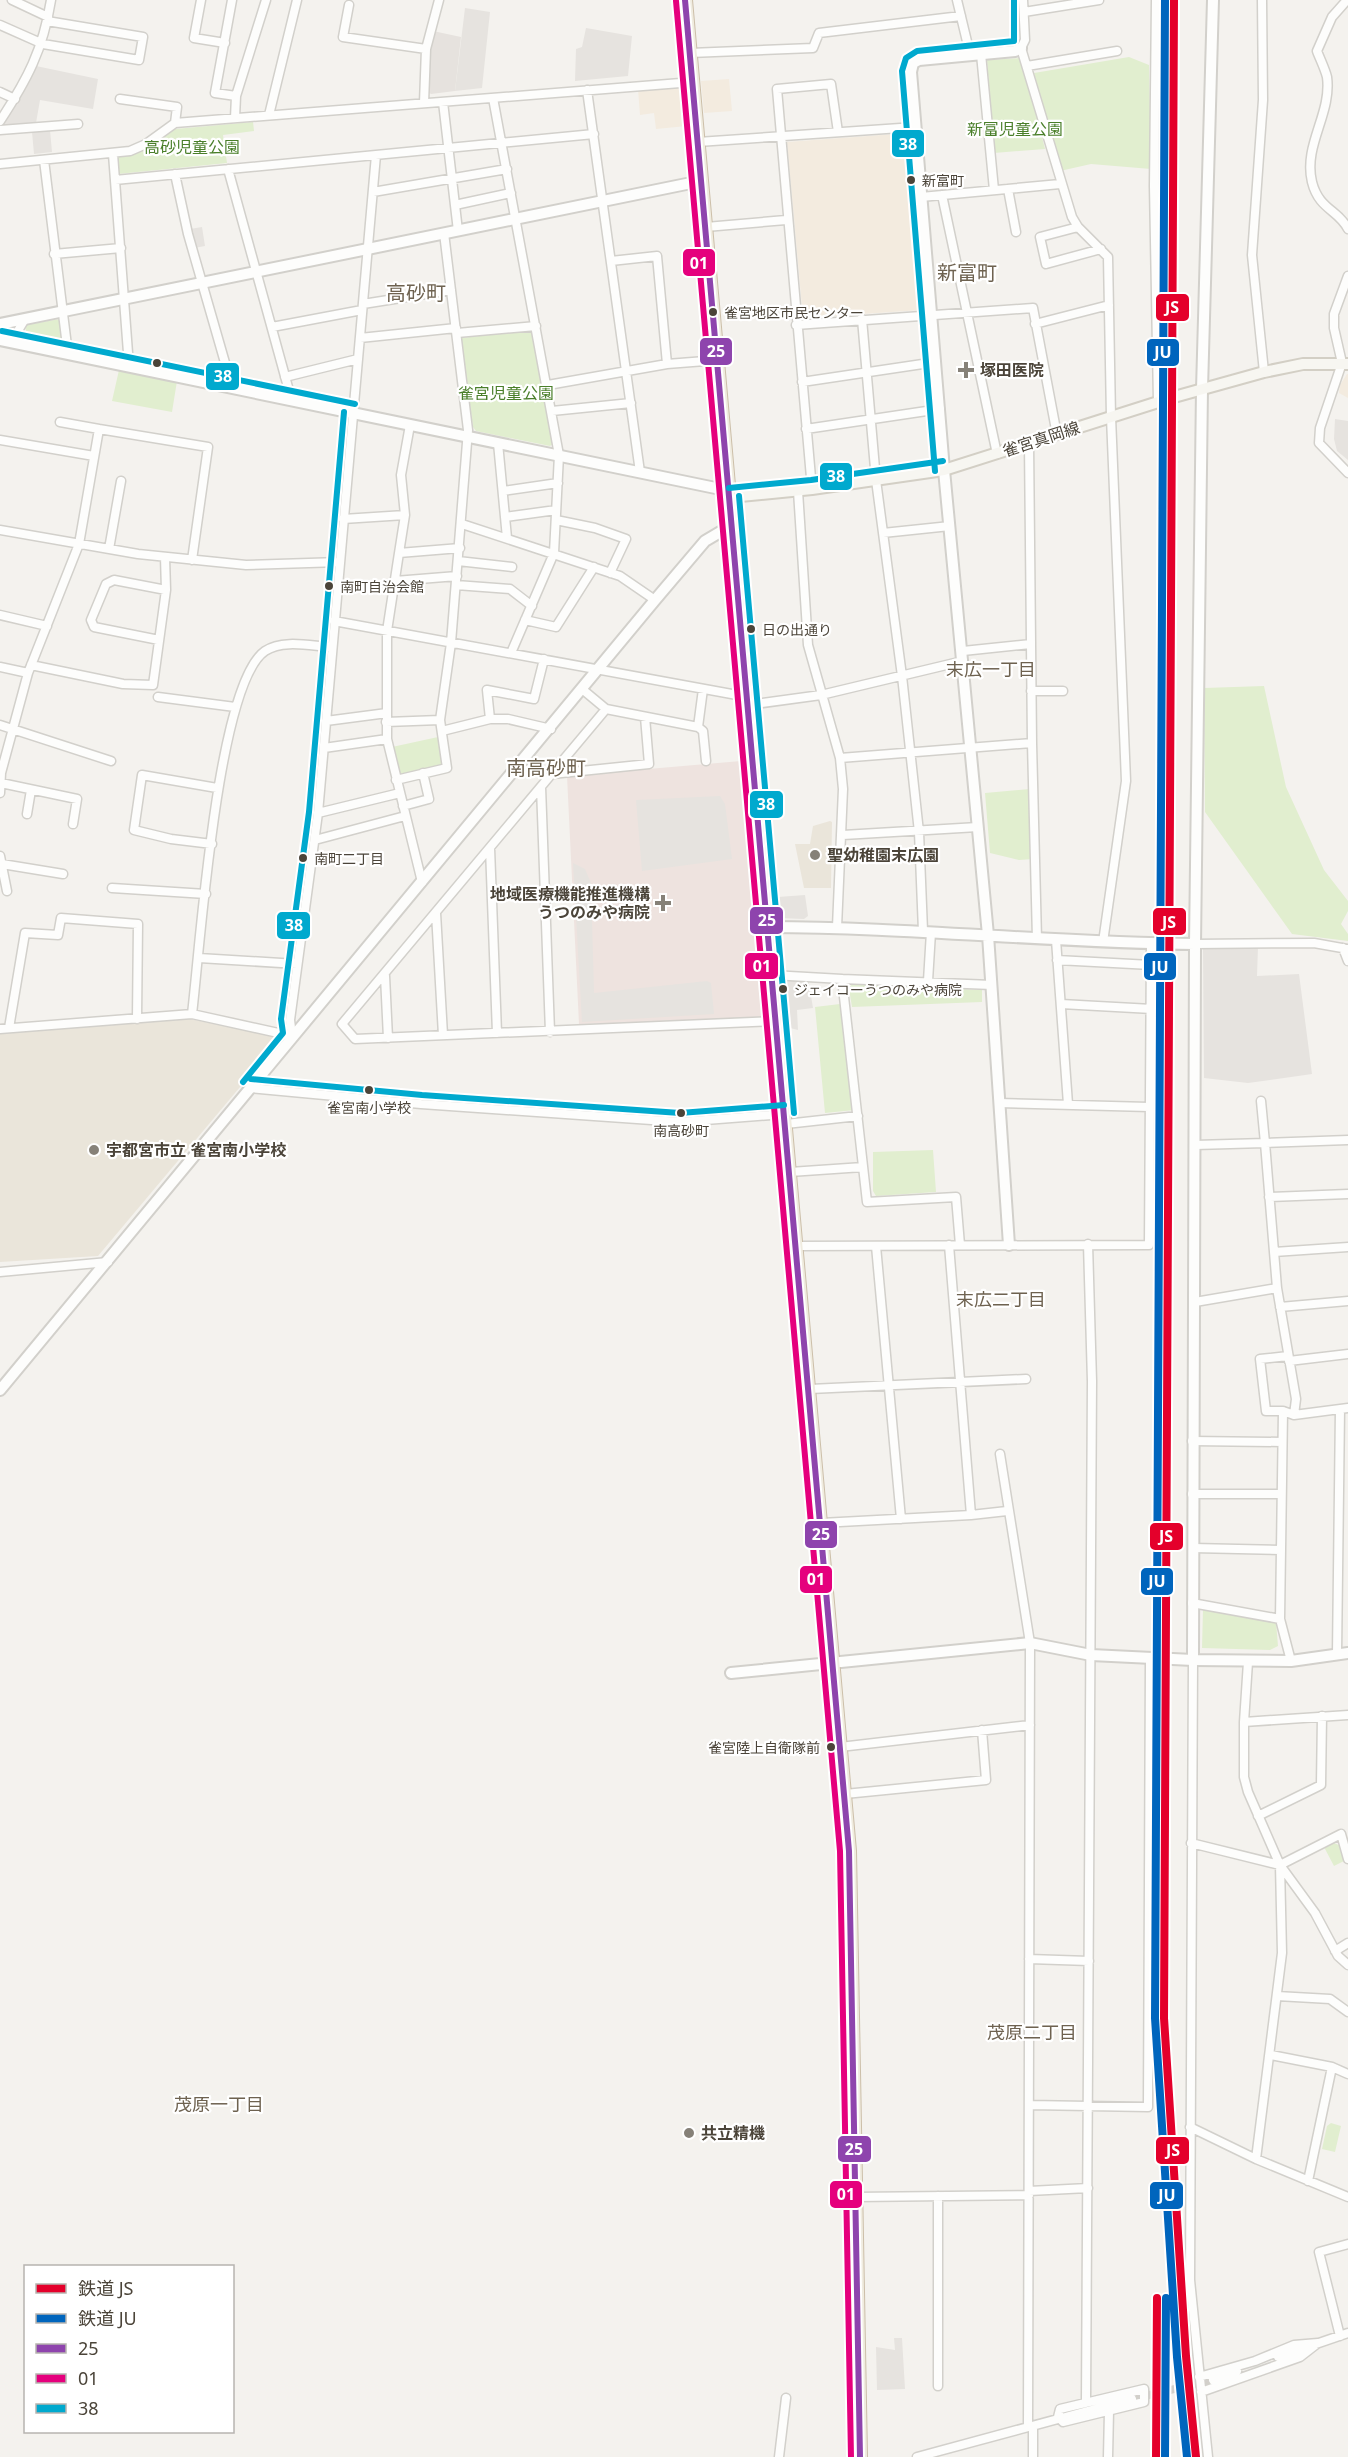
<svg xmlns="http://www.w3.org/2000/svg" width="1348" height="2457" viewBox="0 0 1348 2457" font-family="'Noto Sans','Noto Sans JP',sans-serif">
<rect width="100%" height="100%" fill="#f4f2ee"/>
<path fill="#f3ebdf" d="M 729,79 L 732,111 L 704,113 L 701,81 Z
M 683,85 L 687,126 L 656,129 L 654,113 L 640,115 L 638,89 Z
M 908,133 L 921,310 L 803,318 L 787,142 Z
M 1347,374 L 1348,374 L 1348,398 L 1339,393 L 1340,385 Z"/>
<path fill="#e6e2de" d="M 433,31 L 461,37 L 455,91 L 431,94 L 426,90 Z"/>
<path fill="#eae5da" d="M 830,821 L 832,822 L 831,888 L 804,888 L 795,844 L 810,844 L 813,826 Z
M 190,1019 L 279,1037 L 277,1043 L 98,1256 L 0,1262 L 0,1033 Z"/>
<path fill="#eee3df" d="M 741,761 L 763,1016 L 761,1019 L 579,1024 L 567,776 Z"/>
<path fill="#e1eecf" d="M 1129,57 L 1149,65 L 1151,169 L 1091,164 L 1060,171 L 1034,73 Z
M 1022,58 L 1045,149 L 994,153 L 987,60 Z
M 253,122 L 254,131 L 223,135 L 227,163 L 118,174 L 115,157 L 175,129 Z
M 60,319 L 65,346 L 27,337 L 25,325 Z
M 533,330 L 553,444 L 550,446 L 476,431 L 473,427 L 461,338 Z
M 119,370 L 177,381 L 172,412 L 112,401 Z
M 1264,686 L 1286,787 L 1324,870 L 1348,901 L 1348,911 L 1341,924 L 1348,934 L 1348,941 L 1292,934 L 1205,812 L 1204,688 Z
M 438,737 L 442,766 L 399,776 L 392,747 Z
M 1030,789 L 1033,859 L 1019,860 L 990,853 L 985,793 Z
M 852,984 L 982,990 L 982,1002 L 852,1007 L 849,989 Z
M 840,1004 L 855,1110 L 825,1113 L 815,1007 Z
M 933,1150 L 936,1192 L 876,1196 L 873,1191 L 873,1152 Z
M 1203,1609 L 1276,1622 L 1278,1646 L 1270,1650 L 1202,1648 Z
M 1334,1843 L 1341,1846 L 1344,1861 L 1334,1866 L 1324,1847 Z
M 1331,2123 L 1341,2126 L 1335,2152 L 1322,2149 L 1327,2126 Z"/>
<path fill="#e6e3df" d="M 465,8 L 490,12 L 482,88 L 455,91 Z
M 586,28 L 632,36 L 628,76 L 575,81 L 576,49 L 582,47 Z
M 36,66 L 98,79 L 93,109 L 40,100 L 36,123 L 3,127 L 3,121 Z
M 50,130 L 52,152 L 34,154 L 32,132 Z
M 202,227 L 205,246 L 194,248 L 190,229 Z
M 1335,419 L 1348,421 L 1348,460 L 1337,451 L 1334,439 Z
M 720,796 L 725,804 L 732,859 L 642,871 L 636,800 Z
M 573,863 L 585,869 L 591,883 L 594,993 L 707,981 L 711,983 L 714,1014 L 582,1022 Z
M 805,895 L 808,916 L 804,919 L 779,918 L 778,897 Z
M 1258,947 L 1257,976 L 1299,974 L 1312,1074 L 1248,1083 L 1204,1078 L 1203,949 Z
M 783,977 L 808,978 L 813,1008 L 797,1010 L 798,1030 L 790,1028 Z
M 894,2338 L 902,2338 L 905,2389 L 877,2390 L 876,2347 L 895,2350 Z"/>
<g fill="none" stroke-linecap="round" stroke-linejoin="round">
<path stroke="#d2cfca" stroke-width="8" stroke-dasharray="8 4" stroke-linecap="butt" d="M 1132,2399 L 1213,2380"/>
<g stroke="#d2d0cb" stroke-width="11">
<path id="minor" d="M 12,0 L 48,17
M 201,0 L 194,38 L 225,43
M 232,0 L 215,93 L 236,96 L 235,118
M 957,0 L 970,54
M 1023,0 L 1025,40 L 1021,48 L 1072,217 L 1078,227 L 1108,257 L 1111,417 L 1126,781 L 1103,942
M 1156,0 L 1154,186 L 1158,402
M 1262,0 L 1263,100 L 1252,255 L 1264,372
M 1347,0 L 1332,17 L 1317,51 C 1320,59 1325,69 1327,77 C 1332,114 1303,145 1312,182 C 1319,210 1339,210 1348,229
M 349,5 L 343,37 L 426,49
M 1024,12 L 1099,0
M 0,25 L 43,44 L 139,60 L 143,37 L 47,21
M 690,53 L 813,48 L 819,33 L 961,16
M 981,54 L 994,190
M 1027,66 L 1117,51
M 587,90 L 640,472
M 0,92 L 15,99
M 236,96 L 266,0
M 493,98 L 559,455 L 554,553 L 511,653
M 120,99 L 177,107 L 175,123
M 443,102 L 458,231
M 424,103 L 426,49 L 439,0
M 269,115 L 297,0
M 0,121 C 27,80 43,50 51,0
M 0,130 L 78,124
M 698,142 L 915,127
M 113,154 L 129,366
M 44,160 L 68,354
M 0,164 L 130,151 L 146,144 L 175,123 L 693,82
M 228,169 L 291,398
M 175,174 L 188,234 L 232,387
M 115,180 L 594,134
M 1008,189 L 1016,232
M 373,192 L 507,169
M 942,195 L 997,454
M 921,197 L 1060,184
M 455,205 L 511,193
M 706,227 L 786,220
M 1078,227 L 1040,237 L 1046,264 L 1101,249
M 54,254 L 121,248
M 611,261 L 657,256 L 667,364
M 1348,276 L 1334,314 L 1334,328 L 1342,363 L 1320,428 L 1319,443 L 1348,473
M 363,304 L 451,290
M 25,319 L 19,329 L 20,336 L 28,346
M 862,319 L 876,480 L 902,676 L 919,832 L 923,931
M 1035,324 L 1109,305
M 796,325 L 1033,308 L 1057,435
M 272,327 L 362,310
M 457,333 L 536,326
M 360,338 L 456,328
M 285,377 L 358,359
M 802,382 L 936,362
M 548,385 L 667,364 L 718,360
M 552,411 L 631,403
M 60,422 L 99,429
M 806,429 L 940,409
M 0,440 L 94,456
M 498,443 L 507,538
M 1029,443 L 1032,743 L 1037,939
M 812,489 L 777,89 L 831,84 L 838,132
M 503,491 L 558,483
M 798,491 L 808,645 L 840,758 L 843,789 L 837,927
M 505,517 L 556,510
M 343,519 L 405,515
M 556,520 L 595,528 L 626,539 L 610,573
M 462,524 L 620,576 L 655,600
M 0,530 L 138,554 L 246,565 L 340,562
M 883,533 L 950,526
M 109,549 L 121,481
M 399,553 L 405,515 L 401,475 L 410,425
M 458,561 L 512,567
M 395,581 L 457,576
M 456,585 L 510,589 L 532,606
M 0,615 L 47,626
M 525,620 L 556,627 L 594,567
M 334,621 L 748,697
M 159,640 L 94,627 L 91,620 L 106,584 L 114,580 L 166,590
M 963,651 L 1031,644
M 31,665 L 123,684 L 153,685 L 166,590 L 165,557
M 0,667 L 28,673
M 582,689 L 606,709
M 703,689 L 698,727 L 606,709 L 342,1024 L 355,1039 L 775,1021
M 1031,691 L 1063,691
M 158,697 L 235,707
M 748,705 L 821,695 L 963,661
M 490,719 L 487,690 L 534,699 L 544,659
M 326,721 L 387,713
M 386,722 L 440,720
M 0,725 L 111,761
M 698,727 L 703,731 L 706,761
M 442,731 L 490,719 L 508,719 L 551,729
M 324,748 L 387,739
M 840,758 L 1032,743
M 552,774 L 649,764 L 645,717
M 396,780 L 447,768 L 440,720 L 451,643 L 468,430 L 444,233
M 1,783 L 77,799 L 73,824
M 541,787 L 550,1032
M 0,793 L 1,773 L 28,673 L 79,544 L 99,429 L 208,447 L 192,560
M 403,806 L 429,799 L 423,773
M 318,813 L 400,793
M 27,814 L 31,790
M 843,835 L 978,827
M 315,840 L 405,816
M 212,844 L 171,839 L 134,830 L 142,775 L 217,788
M 490,848 L 497,1033
M 0,856 L 7,891
M 2,864 L 63,874
M 422,882 L 387,739 L 387,631 L 399,553 L 460,548
M 112,888 L 206,894
M 436,913 L 443,1035
M 1056,940 L 1068,1104
M 1195,944 L 1314,943 L 1348,949
M 1343,948 L 1348,961
M 199,958 L 297,964
M 1057,960 L 1151,965
M 772,975 L 842,979
M 385,976 L 388,1038
M 928,981 L 931,932
M 1061,1004 L 1152,1009
M 192,1014 C 200,949 217,684 265,651 C 283,639 311,646 331,647
M 9,1028 L 25,933 L 58,935 L 61,918 L 138,924 L 137,1019
M 0,1029 L 192,1014 L 292,1036 L 290,1020 L 318,813 L 376,155
M 250,1088 L 421,1104 L 680,1122 L 785,1114
M 999,1103 L 1149,1107
M 786,1124 L 858,1116
M 1195,1145 L 1265,1143 L 1261,1101
M 790,1172 L 863,1167
M 1269,1197 L 1348,1194
M 949,1245 L 971,1515 L 1007,1511
M 960,1245 L 956,1197 L 867,1202 L 842,979 L 992,985
M 797,1246 L 1149,1245 L 1151,944
M 876,1246 L 901,1519
M 1274,1252 L 1348,1247
M 0,1272 L 108,1262
M 1195,1302 L 1277,1288
M 1280,1307 L 1348,1301
M 1289,1361 L 1348,1354
M 810,1389 L 1026,1379
M 1283,1411 L 1266,1411 L 1260,1359 L 1288,1356
M 1294,1415 L 1348,1408
M 1192,1441 L 1282,1442
M 1000,1454 L 1030,1643 L 1028,2427
M 1192,1494 L 1281,1494
M 821,1523 L 971,1515
M 1193,1548 L 1280,1550
M 1192,1603 L 1280,1619
M 1337,1654 L 1340,1409
M 1193,1660 L 1190,2280 L 1208,2457
M 1291,1661 L 1280,1619 L 1283,1411 L 1294,1415 L 1296,1399 L 1277,1288 L 1265,1143 L 1348,1140
M 1248,1662 L 1244,1722 L 1244,1777 L 1248,1792 L 1280,1865 L 1315,1913 L 1338,1956 L 1348,1965
M 1244,1722 L 1348,1715
M 840,1747 L 1030,1725
M 845,1794 L 986,1780 L 982,1730
M 1258,1816 L 1321,1785 L 1322,1716
M 1191,1843 L 1280,1865 L 1341,1834 L 1348,1859
M 1280,1865 L 1282,1953 L 1256,2159 L 1348,2197
M 1335,1951 L 1348,1943
M 1029,1959 L 1089,1961
M 1277,1996 L 1330,1999 L 1348,2012
M 1271,2055 L 1332,2067 L 1348,2074
M 1029,2105 L 1148,2107 L 1150,1659
M 1190,2127 L 1256,2159
M 1308,2181 L 1332,2067
M 1029,2191 L 1088,2188
M 938,2196 L 938,2386
M 854,2197 L 1029,2195
M 1340,2336 L 1319,2252 L 1348,2244
M 1278,2357 L 1348,2333
M 1199,2377 L 1255,2361 L 1294,2345 L 1318,2343 L 1300,2357 L 1201,2392
M 1213,2380 L 1237,2371
M 1144,2389 L 1144,2402 L 1063,2422 L 1058,2417 L 1060,2409 Z
M 1086,2402 L 1092,1381 L 1088,1244
M 1033,2426 L 1033,2457
M 779,2457 L 786,2398
M 917,2457 L 1132,2399
M 1108,2457 L 1109,2411"/>
</g>
<g stroke="#d2d0cb" stroke-width="14">
<path id="tertiary" d="M 0,324 L 701,181
M 0,340 L 730,491
M 767,927 C 910,927 1052,943 1195,944
M 1009,1245 L 988,935 L 944,470 L 911,72 L 913,63 L 919,60 L 1015,51 L 1021,48
M 0,1390 L 655,600 L 705,541 L 732,525
M 1193,1660 L 1195,944 L 1202,389 L 1213,0
M 731,1673 L 1030,1643 L 1091,1655 L 1193,1660 L 1291,1661 L 1348,1653"/>
</g>
<g stroke="#d3cfc5" stroke-width="14">
<path id="secondary" d="M 730,497 L 812,489 L 944,470 L 1174,397 L 1264,372 L 1303,364 L 1348,364"/>
</g>
<g stroke="#ccbfa9" stroke-width="16">
<path id="trunk" d="M 685,0 L 849,1851 L 860,2457"/>
</g>
<use href="#minor" stroke="#fdfdfc" stroke-width="8"/>
<use href="#tertiary" stroke="#fdfdfc" stroke-width="10"/>
<use href="#secondary" stroke="#f7f6f1" stroke-width="10"/>
<use href="#trunk" stroke="#f0ece0" stroke-width="14"/>
<g stroke="#fff" stroke-width="10">
<path id="bus-1" d="M 685,0 L 849,1851 L 860,2457"/>
</g>
<g stroke="#fff" stroke-width="10">
<path id="bus-2" d="M 676,1 L 840,1851 L 851,2457"/>
</g>
<g stroke="#fff" stroke-width="10">
<path id="bus-3" d="M 2,331 L 355,404
M 935,471 L 902,71 L 906,58 L 917,51 L 1014,41 L 1014,0
M 729,488 L 811,480 L 943,461
M 739,496 L 794,1113
M 251,1079 L 422,1095 L 680,1113 L 784,1105
M 243,1082 L 283,1033 L 281,1019 L 309,812 L 344,412"/>
</g>
<use href="#bus-1" stroke="#8e44ad" stroke-width="6"/>
<use href="#bus-2" stroke="#e5007d" stroke-width="6"/>
<use href="#bus-3" stroke="#00a9ce" stroke-width="6"/>
<g stroke="#fff" stroke-width="12">
<path id="rail-1" d="M 1174,0 L 1164,2018 L 1186,2356 L 1196,2457
M 1156,2457 L 1157,2298"/>
</g>
<g stroke="#fff" stroke-width="12">
<path id="rail-2" d="M 1165,0 L 1155,2018 L 1177,2357 L 1187,2457
M 1165,2457 L 1166,2298"/>
</g>
<use href="#rail-1" stroke="#e4002b" stroke-width="8"/>
<use href="#rail-2" stroke="#0065bd" stroke-width="8"/>
</g>
<g fill="#4b4439" stroke="#fff" stroke-width="2">
<circle cx="911" cy="180" r="5"/>
<circle cx="713" cy="312" r="5"/>
<circle cx="157" cy="363" r="5"/>
<circle cx="329" cy="586" r="5"/>
<circle cx="751" cy="629" r="5"/>
<circle cx="303" cy="858" r="5"/>
<circle cx="783" cy="989" r="5"/>
<circle cx="369" cy="1090" r="5"/>
<circle cx="681" cy="1113" r="5"/>
<circle cx="831" cy="1747" r="5"/>
</g>
<g fill="#868178" stroke="#fff" stroke-width="2">
<path d="M963 361h6v6h6v6h-6v6h-6v-6h-6v-6h6z"/>
<circle cx="815" cy="855" r="6"/>
<path d="M660 894h6v6h6v6h-6v6h-6v-6h-6v-6h6z"/>
<circle cx="94" cy="1150" r="6"/>
<circle cx="689" cy="2133" r="6"/>
</g>
<g text-anchor="middle" dominant-baseline="central" stroke-width="4.5" stroke-linejoin="round" paint-order="stroke">
<g font-size="14" fill="#4b4439" stroke="#fff" text-anchor="start">
<text x="922" y="180">新富町</text>
<text x="724" y="312">雀宮地区市民センター</text>
<text x="340" y="586">南町自治会館</text>
<text x="762" y="629">日の出通り</text>
<text x="314" y="858">南町二丁目</text>
<text x="794" y="989">ジェイコーうつのみや病院</text>
<text x="369" y="1107" text-anchor="middle">雀宮南小学校</text>
<text x="681" y="1130" text-anchor="middle">南高砂町</text>
<text x="820" y="1747" text-anchor="end">雀宮陸上自衛隊前</text>
</g>
<g font-size="16" fill="#4a7f2a" stroke="#fff">
<text x="1015" y="129">新富児童公園</text>
<text x="192" y="147">高砂児童公園</text>
<text x="506" y="393">雀宮児童公園</text>
</g>
<g font-size="16" font-weight="bold" fill="#4b4439" stroke="#fff" text-anchor="start">
<text x="980" y="370">塚田医院</text>
<text x="827" y="855">聖幼稚園末広園</text>
<text x="650" y="894" text-anchor="end">地域医療機能推進機構<tspan x="650" dy="18">うつのみや病院</tspan></text>
<text x="106" y="1150">宇都宮市立 雀宮南小学校</text>
<text x="701" y="2133">共立精機</text>
</g>
<g font-size="16" fill="#4b4439" stroke="#fff">
<text transform="translate(1041 439) rotate(-18)">雀宮真岡線</text>
</g>
<g font-size="18" fill="#6e6250" stroke="#fff">
<text x="991" y="669">末広一丁目</text>
<text x="1001" y="1299">末広二丁目</text>
<text x="1032" y="2032">茂原二丁目</text>
<text x="219" y="2104">茂原一丁目</text>
</g>
<g font-size="20" fill="#6e6250" stroke="#fff">
<text x="967" y="272">新富町</text>
<text x="416" y="292">高砂町</text>
<text x="546" y="767">南高砂町</text>
</g>
</g>
<g stroke="#fff" stroke-width="2">
<rect x="891" y="129" width="34" height="29" rx="6" fill="#00a9ce"/>
<rect x="682" y="248" width="34" height="29" rx="6" fill="#e5007d"/>
<rect x="1155" y="293" width="35" height="29" rx="6" fill="#e4002b"/>
<rect x="699" y="337" width="34" height="29" rx="6" fill="#8e44ad"/>
<rect x="1146" y="338" width="34" height="29" rx="6" fill="#0065bd"/>
<rect x="205" y="362" width="35" height="29" rx="6" fill="#00a9ce"/>
<rect x="819" y="462" width="34" height="29" rx="6" fill="#00a9ce"/>
<rect x="749" y="790" width="35" height="29" rx="6" fill="#00a9ce"/>
<rect x="749" y="906" width="35" height="29" rx="6" fill="#8e44ad"/>
<rect x="1152" y="907" width="35" height="29" rx="6" fill="#e4002b"/>
<rect x="276" y="911" width="35" height="29" rx="6" fill="#00a9ce"/>
<rect x="744" y="952" width="35" height="28" rx="6" fill="#e5007d"/>
<rect x="1143" y="952" width="34" height="29" rx="6" fill="#0065bd"/>
<rect x="804" y="1520" width="34" height="29" rx="6" fill="#8e44ad"/>
<rect x="1149" y="1522" width="35" height="29" rx="6" fill="#e4002b"/>
<rect x="799" y="1565" width="34" height="29" rx="6" fill="#e5007d"/>
<rect x="1140" y="1567" width="34" height="29" rx="6" fill="#0065bd"/>
<rect x="837" y="2135" width="35" height="28" rx="6" fill="#8e44ad"/>
<rect x="1155" y="2136" width="35" height="29" rx="6" fill="#e4002b"/>
<rect x="829" y="2180" width="34" height="29" rx="6" fill="#e5007d"/>
<rect x="1149" y="2181" width="35" height="29" rx="6" fill="#0065bd"/>
</g>
<g font-size="16" text-anchor="middle" font-weight="bold" fill="#fff">
<text x="908" y="150">38</text>
<text x="699" y="269">01</text>
<text x="1172" y="313">JS</text>
<text x="716" y="357">25</text>
<text x="1163" y="358">JU</text>
<text x="223" y="382">38</text>
<text x="836" y="482">38</text>
<text x="766" y="810">38</text>
<text x="767" y="926">25</text>
<text x="1169" y="928">JS</text>
<text x="294" y="931">38</text>
<text x="762" y="972">01</text>
<text x="1160" y="973">JU</text>
<text x="821" y="1540">25</text>
<text x="1166" y="1542">JS</text>
<text x="816" y="1585">01</text>
<text x="1157" y="1587">JU</text>
<text x="854" y="2155">25</text>
<text x="1173" y="2156">JS</text>
<text x="846" y="2200">01</text>
<text x="1167" y="2201">JU</text>
</g>
<rect x="24" y="2265" width="210" height="168" fill="#ffffff" stroke="#b7b4b0" stroke-width="1.5"/>
<rect x="36" y="2284" width="30" height="9" fill="#e4002b" stroke="#b7b4b0" stroke-width="1.5"/>
<text x="78" y="2295" font-size="18" fill="#4b4439">鉄道 JS</text>
<rect x="36" y="2314" width="30" height="9" fill="#0065bd" stroke="#b7b4b0" stroke-width="1.5"/>
<text x="78" y="2325" font-size="18" fill="#4b4439">鉄道 JU</text>
<rect x="36" y="2344" width="30" height="9" fill="#8e44ad" stroke="#b7b4b0" stroke-width="1.5"/>
<text x="78" y="2355" font-size="18" fill="#4b4439">25</text>
<rect x="36" y="2374" width="30" height="9" fill="#e5007d" stroke="#b7b4b0" stroke-width="1.5"/>
<text x="78" y="2385" font-size="18" fill="#4b4439">01</text>
<rect x="36" y="2404" width="30" height="9" fill="#00a9ce" stroke="#b7b4b0" stroke-width="1.5"/>
<text x="78" y="2415" font-size="18" fill="#4b4439">38</text>
</svg>
